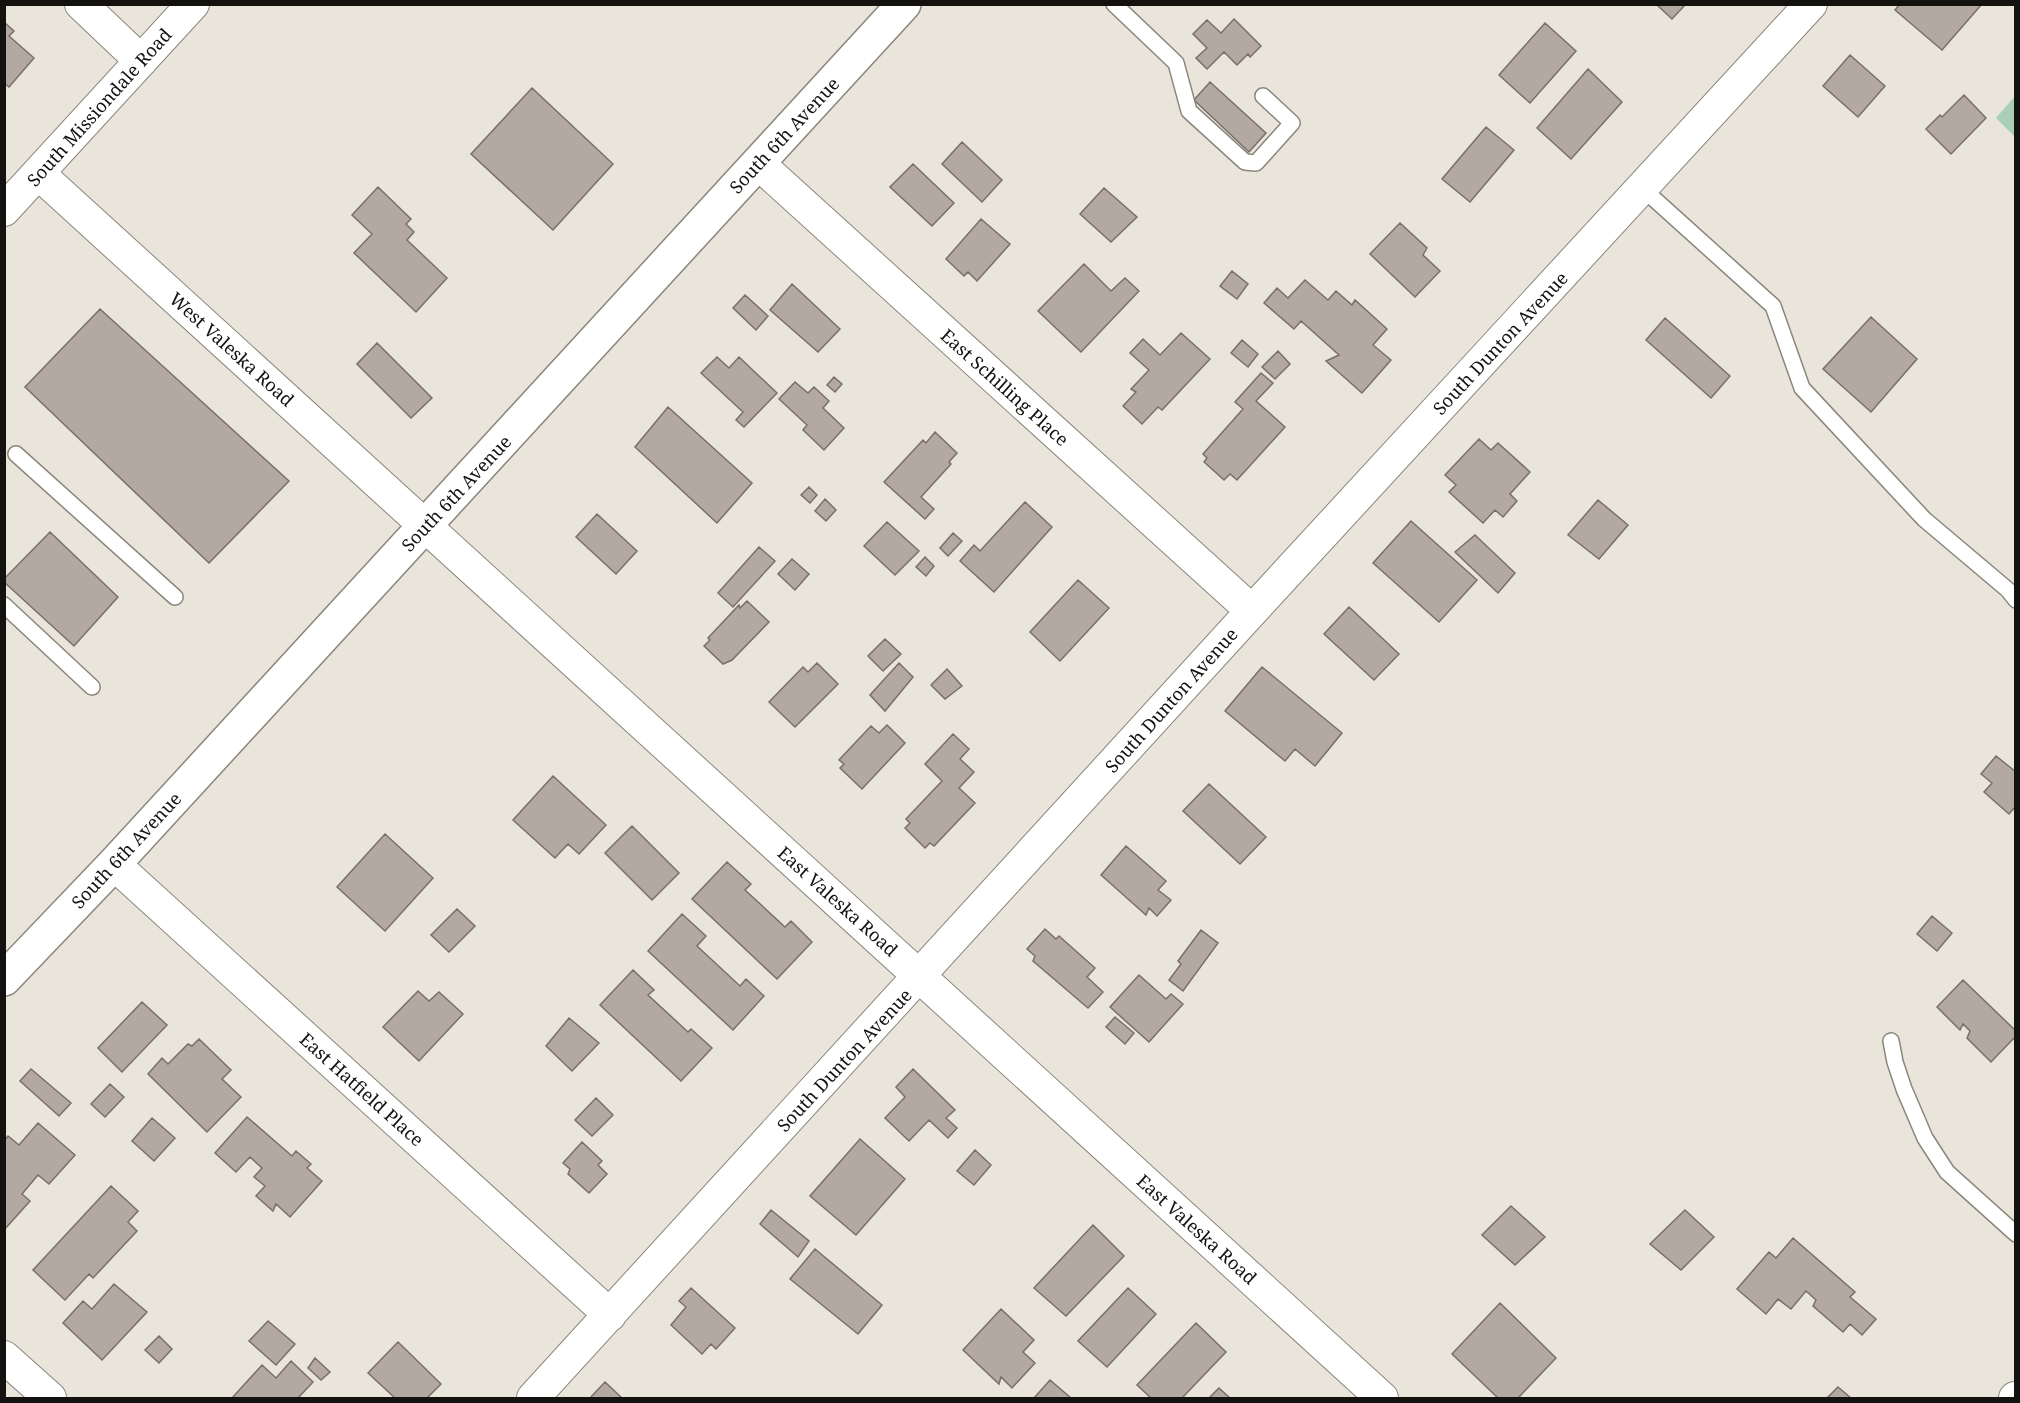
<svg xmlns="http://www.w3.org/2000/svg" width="2020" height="1403" viewBox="0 0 2020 1403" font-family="'Noto Serif',serif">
<rect width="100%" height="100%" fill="#eae5da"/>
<path fill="#a9cfb8" d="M 2015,96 L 2015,137 L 1996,118 Z"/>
<path fill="#b3a9a2" stroke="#796f69" stroke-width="1.5" d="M 1656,4 L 1686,4 L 1672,19 Z
M 1900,4 L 1982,4 L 1942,50 L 1895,10 Z
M 1234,19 L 1261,46 L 1250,57 L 1248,54 L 1237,65 L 1224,52 L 1207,69 L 1196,58 L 1207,48 L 1193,34 L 1207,20 L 1221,33 Z
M 4,22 L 14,31 L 9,36 L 34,58 L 9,87 L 4,83 Z
M 1545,23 L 1576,51 L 1530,103 L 1499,75 Z
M 1850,55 L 1885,86 L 1858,117 L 1823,86 Z
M 1588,69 L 1622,102 L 1571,159 L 1537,128 Z
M 1210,82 L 1266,133 L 1249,152 L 1194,100 Z
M 532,88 L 613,164 L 553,230 L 471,154 Z
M 1964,95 L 1986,118 L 1951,154 L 1926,129 L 1940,115 L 1942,117 Z
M 1486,127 L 1514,150 L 1470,202 L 1442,179 Z
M 962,142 L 1002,180 L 982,202 L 942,164 Z
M 913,164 L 954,203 L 932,226 L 890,187 Z
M 378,187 L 411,219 L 406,224 L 414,232 L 407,240 L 447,278 L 416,312 L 354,253 L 372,234 L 352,215 Z
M 1104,188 L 1137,217 L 1111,242 L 1080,214 Z
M 981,219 L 1010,244 L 977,281 L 968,272 L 964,276 L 946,259 Z
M 1400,223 L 1427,248 L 1423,255 L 1440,271 L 1415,297 L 1370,254 Z
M 1084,264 L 1111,291 L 1125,278 L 1139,291 L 1081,352 L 1038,311 Z
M 1232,271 L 1248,284 L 1237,299 L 1220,286 Z
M 1305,280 L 1328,300 L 1336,291 L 1352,305 L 1355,300 L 1387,329 L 1373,345 L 1391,360 L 1362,393 L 1326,361 L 1339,355 L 1301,321 L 1294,329 L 1264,303 L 1277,288 L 1288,298 Z
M 792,284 L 840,329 L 818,352 L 770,310 Z
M 745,295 L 768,316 L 756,330 L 733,308 Z
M 100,309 L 289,481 L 209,563 L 25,387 Z
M 1871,317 L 1917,359 L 1871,412 L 1823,369 Z
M 1665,318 L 1730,376 L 1711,398 L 1646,340 Z
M 1181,333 L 1210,359 L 1162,410 L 1158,407 L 1142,424 L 1123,406 L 1136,392 L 1131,389 L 1149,370 L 1130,353 L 1143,339 L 1160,355 Z
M 1242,340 L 1258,354 L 1248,367 L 1231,353 Z
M 377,343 L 432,398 L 411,418 L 357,364 Z
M 1278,351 L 1290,364 L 1275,379 L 1262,367 Z
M 717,357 L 729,368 L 739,357 L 777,393 L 744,427 L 736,420 L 743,412 L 701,373 Z
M 1261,373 L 1273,383 L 1256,401 L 1285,427 L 1237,480 L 1230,474 L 1224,480 L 1204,462 L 1207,458 L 1203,454 L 1243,409 L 1235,402 Z
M 834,377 L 842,384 L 835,392 L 827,385 Z
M 795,382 L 808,393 L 814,387 L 829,401 L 823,408 L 844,428 L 824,450 L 803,430 L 807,425 L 779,399 Z
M 668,407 L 752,483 L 717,523 L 635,447 Z
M 935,432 L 957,453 L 949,462 L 951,464 L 921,497 L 934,509 L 925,519 L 884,482 L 923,440 L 926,443 Z
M 1479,439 L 1491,450 L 1498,443 L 1530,472 L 1510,494 L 1517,501 L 1503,517 L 1495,510 L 1483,523 L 1449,492 L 1456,485 L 1445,475 Z
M 809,487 L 817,495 L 810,503 L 801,495 Z
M 825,499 L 836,510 L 826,521 L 815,511 Z
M 1598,500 L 1628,525 L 1599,559 L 1568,535 Z
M 1025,502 L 1052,527 L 994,592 L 960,561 L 974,545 L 980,551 Z
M 597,514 L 637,551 L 616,574 L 576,537 Z
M 1411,521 L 1477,580 L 1439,622 L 1373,563 Z
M 887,522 L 919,551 L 895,575 L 864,546 Z
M 50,532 L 118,597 L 74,646 L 4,582 L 4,579 Z
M 953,533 L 962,541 L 948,556 L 940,548 Z
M 1475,535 L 1515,573 L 1498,593 L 1455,552 Z
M 759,547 L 775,561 L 733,607 L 718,593 Z
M 925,557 L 934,566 L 926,576 L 916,567 Z
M 792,559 L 809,574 L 795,590 L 778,574 Z
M 1078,580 L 1109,608 L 1060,661 L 1030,632 Z
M 747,601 L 769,622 L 732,660 L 723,664 L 704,646 L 710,640 L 708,638 L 739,605 L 740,608 Z
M 1349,607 L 1399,654 L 1374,680 L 1324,634 Z
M 885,639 L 901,654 L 883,671 L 868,656 Z
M 817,663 L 838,684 L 795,727 L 769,702 L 803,667 L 808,672 Z
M 899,663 L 913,677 L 885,711 L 870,695 Z
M 1262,667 L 1342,733 L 1315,766 L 1295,749 L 1285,761 L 1225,711 Z
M 947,669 L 962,686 L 945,699 L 931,685 Z
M 887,725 L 905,743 L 862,789 L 840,768 L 844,764 L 839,760 L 871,726 L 879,733 Z
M 953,734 L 969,749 L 960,759 L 974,772 L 959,788 L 975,803 L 934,846 L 930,843 L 925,848 L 905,828 L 910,823 L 906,819 L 942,781 L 925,764 Z
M 1996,756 L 2016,772 L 2016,806 L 2009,814 L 1984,792 L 1992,783 L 1981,774 Z
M 553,776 L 606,825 L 579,854 L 568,844 L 555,858 L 513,820 Z
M 1209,784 L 1266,837 L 1240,864 L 1183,811 Z
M 632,826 L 679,873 L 652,900 L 605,853 Z
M 385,834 L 433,878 L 385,931 L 337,887 Z
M 1126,846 L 1166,881 L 1158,890 L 1171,900 L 1157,916 L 1149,908 L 1146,915 L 1101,875 Z
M 727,862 L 751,884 L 745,890 L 785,927 L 791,921 L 812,942 L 777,979 L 692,899 Z
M 457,909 L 475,926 L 449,952 L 431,935 Z
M 682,914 L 706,936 L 697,946 L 740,986 L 746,979 L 764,996 L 733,1030 L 648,951 Z
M 1932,916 L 1952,933 L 1937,951 L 1917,934 Z
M 1045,929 L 1056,939 L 1059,936 L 1095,968 L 1087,977 L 1103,992 L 1088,1008 L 1033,961 L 1035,956 L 1027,949 Z
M 1201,930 L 1218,943 L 1183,991 L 1169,980 L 1181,964 L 1178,961 Z
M 633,970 L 654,990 L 648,995 L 688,1032 L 691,1029 L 712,1048 L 681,1081 L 600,1005 Z
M 1139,975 L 1166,999 L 1171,994 L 1183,1004 L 1149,1042 L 1110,1007 Z
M 1963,980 L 2016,1031 L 2016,1036 L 1991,1062 L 1967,1038 L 1970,1031 L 1963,1024 L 1960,1030 L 1937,1007 Z
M 418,991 L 429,1001 L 439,992 L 463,1014 L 419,1061 L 383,1027 Z
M 142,1002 L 167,1025 L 122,1072 L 98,1048 Z
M 1115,1017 L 1134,1033 L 1125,1044 L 1106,1027 Z
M 569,1018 L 599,1043 L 572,1071 L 546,1046 Z
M 199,1039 L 231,1070 L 222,1079 L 241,1097 L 207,1132 L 148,1074 L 162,1058 L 168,1064 L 188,1044 L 192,1046 Z
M 31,1069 L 71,1103 L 59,1116 L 20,1081 Z
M 913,1069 L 955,1110 L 946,1118 L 957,1128 L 948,1138 L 929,1120 L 909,1141 L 885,1118 L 905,1097 L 896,1087 Z
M 110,1084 L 124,1097 L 105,1117 L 91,1104 Z
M 596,1098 L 613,1115 L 592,1136 L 575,1120 Z
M 247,1117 L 292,1156 L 296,1151 L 311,1164 L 307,1168 L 322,1181 L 290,1217 L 276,1204 L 273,1211 L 256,1196 L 265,1186 L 254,1177 L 262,1168 L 250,1157 L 236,1172 L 215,1153 Z
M 152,1118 L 175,1138 L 154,1161 L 132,1141 Z
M 38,1123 L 75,1155 L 49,1184 L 38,1175 L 22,1194 L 30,1201 L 4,1230 L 4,1141 L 8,1136 L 19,1145 Z
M 860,1139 L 905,1179 L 856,1235 L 810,1196 Z
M 582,1142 L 602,1161 L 598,1165 L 607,1174 L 589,1193 L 568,1174 L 570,1169 L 563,1163 Z
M 975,1150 L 991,1165 L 974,1185 L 957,1171 Z
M 111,1186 L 138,1211 L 128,1222 L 137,1231 L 93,1278 L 89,1274 L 65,1300 L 33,1270 Z
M 1511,1206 L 1545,1237 L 1515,1265 L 1482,1235 Z
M 771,1210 L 809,1241 L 798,1257 L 760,1224 Z
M 1685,1210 L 1714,1237 L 1681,1270 L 1650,1244 Z
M 1093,1225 L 1124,1256 L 1066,1316 L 1034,1288 Z
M 1793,1238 L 1855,1292 L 1850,1297 L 1876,1319 L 1862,1335 L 1850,1324 L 1843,1332 L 1813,1306 L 1816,1300 L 1806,1291 L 1791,1309 L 1778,1299 L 1766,1314 L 1737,1289 L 1769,1252 L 1776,1258 Z
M 815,1249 L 882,1305 L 858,1334 L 790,1279 Z
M 114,1284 L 147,1312 L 102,1360 L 63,1323 L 83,1301 L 92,1309 Z
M 691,1288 L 735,1328 L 716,1349 L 711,1344 L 702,1354 L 671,1325 L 686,1307 L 679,1301 Z
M 1128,1288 L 1156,1314 L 1107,1367 L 1078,1341 Z
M 1500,1303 L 1556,1358 L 1518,1398 L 1498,1398 L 1452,1354 Z
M 1001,1309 L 1034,1340 L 1023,1352 L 1035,1363 L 1012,1388 L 1001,1377 L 999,1384 L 963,1350 Z
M 268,1321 L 295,1344 L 276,1365 L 249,1341 Z
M 1196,1323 L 1226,1352 L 1182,1398 L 1151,1398 L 1137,1385 Z
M 159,1336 L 172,1349 L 159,1363 L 145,1350 Z
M 398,1342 L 441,1384 L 427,1398 L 395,1398 L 368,1373 Z
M 315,1358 L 330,1372 L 321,1380 L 308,1368 Z
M 291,1361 L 313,1382 L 298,1398 L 232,1398 L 262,1365 L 276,1378 Z
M 1050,1380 L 1071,1398 L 1034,1398 Z
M 605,1382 L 622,1398 L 590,1398 Z
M 1838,1387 L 1851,1398 L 1827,1398 Z
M 1219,1388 L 1230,1398 L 1209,1398 Z"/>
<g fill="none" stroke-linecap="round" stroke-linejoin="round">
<g stroke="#8b867c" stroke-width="18">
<path id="service" d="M 1114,4 L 1176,63 L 1189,111 L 1245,162 L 1256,163 L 1292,123 L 1263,96
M 1642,188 L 1773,306 L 1802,388 L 1924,519 L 2008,590 L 2016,600
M 16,454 L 175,597
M 4,605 L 92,687
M 1891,1041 L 1895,1062 L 1904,1089 L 1925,1138 L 1947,1172 L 2016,1234"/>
</g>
<g stroke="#8b867c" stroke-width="34">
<path id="minor" d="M 81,4 L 141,61
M 758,163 L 1252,611
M 38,173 L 1382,1398
M 4,210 L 193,4
M 114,864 L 610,1315
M 4,1357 L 50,1398
M 533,1398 L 1252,611 L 1811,4
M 2015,1398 L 2016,1398"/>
</g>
<g stroke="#8b867c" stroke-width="36">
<path id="tertiary" d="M 4,979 L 114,864 L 904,4"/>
</g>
<use href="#service" stroke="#fff" stroke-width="15"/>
<use href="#minor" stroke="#fff" stroke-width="32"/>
<use href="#tertiary" stroke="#fff" stroke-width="33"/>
</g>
<g text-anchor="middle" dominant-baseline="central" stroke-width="4.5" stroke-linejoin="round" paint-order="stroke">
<g font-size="18" fill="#14120e" stroke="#fff">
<text transform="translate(99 107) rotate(-48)">South Missiondale Road</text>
<text transform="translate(784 135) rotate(-47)">South 6th Avenue</text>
<text transform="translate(1500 343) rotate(-47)">South Dunton Avenue</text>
<text transform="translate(232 349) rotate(42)">West Valeska Road</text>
<text transform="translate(1005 387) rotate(42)">East Schilling Place</text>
<text transform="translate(456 493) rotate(-47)">South 6th Avenue</text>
<text transform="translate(1171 700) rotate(-48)">South Dunton Avenue</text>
<text transform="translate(126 850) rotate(-47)">South 6th Avenue</text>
<text transform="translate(838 901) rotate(42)">East Valeska Road</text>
<text transform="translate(844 1060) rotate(-47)">South Dunton Avenue</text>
<text transform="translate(362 1089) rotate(42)">East Hatfield Place</text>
<text transform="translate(1197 1229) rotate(42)">East Valeska Road</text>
</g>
</g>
<rect width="2020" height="1403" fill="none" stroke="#14120e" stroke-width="12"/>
</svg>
